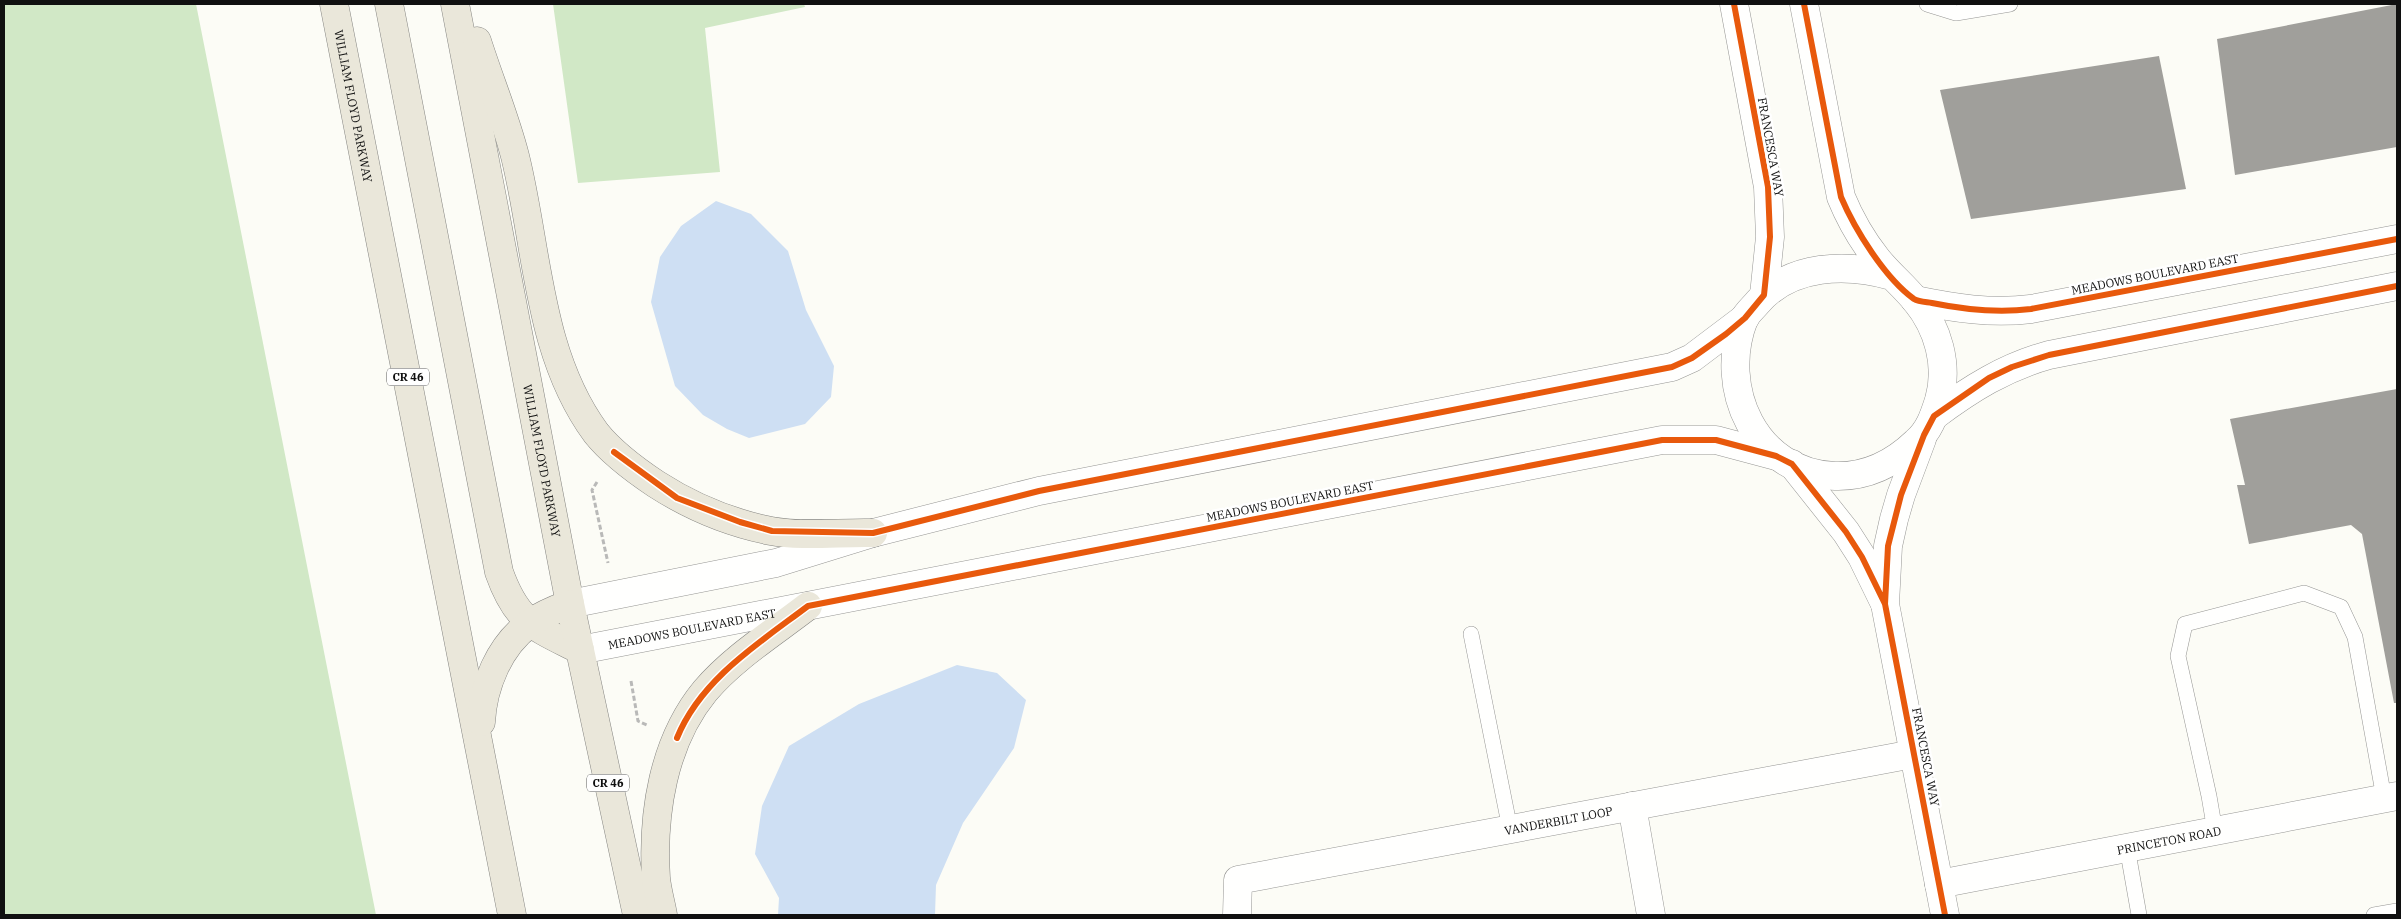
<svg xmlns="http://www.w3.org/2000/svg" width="2401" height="919" viewBox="0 0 2401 919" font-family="'IBM Plex Serif',serif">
<rect width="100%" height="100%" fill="#fcfcf6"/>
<path fill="#d1e8c6" d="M 4,4 L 196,4 L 376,915 L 4,915 Z
M 553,4 L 804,4 L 805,7 L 705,28 L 720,172 L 578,183 Z"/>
<path fill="#cedff3" d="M 716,201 L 751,214 L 788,251 L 806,310 L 834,366 L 831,397 L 805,424 L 749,438 L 727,429 L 703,415 L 675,386 L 651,302 L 660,257 L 681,226 Z
M 957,665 L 997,673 L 1026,700 L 1014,748 L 963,823 L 936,885 L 935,915 L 778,915 L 779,898 L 755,854 L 762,806 L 789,746 L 859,704 Z"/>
<path fill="#a09f9b" d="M 2397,4 L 2397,147 L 2235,175 L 2217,39 Z
M 2159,56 L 2186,189 L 1971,219 L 1940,90 Z
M 2397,389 L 2397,703 L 2394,703 L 2362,534 L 2351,525 L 2249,544 L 2237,485 L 2245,485 L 2230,419 Z"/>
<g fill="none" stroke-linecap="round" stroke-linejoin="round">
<g stroke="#969694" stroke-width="16">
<path id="service" d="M 1927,4 L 1956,13 L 2010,4
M 1471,634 L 1510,829
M 2215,831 L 2209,796 L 2178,656 L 2185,624 L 2304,593 L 2341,607 L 2355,637 L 2384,798
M 2127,847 L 2139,915
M 2374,915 L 2397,911"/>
</g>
<g stroke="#969694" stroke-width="29">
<g id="minor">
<path d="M 1734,4 L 1768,187 L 1770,237 L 1764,295"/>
<path d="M 1804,4 L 1841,197 C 1850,219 1862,240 1877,259 C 1889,274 1904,286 1916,301 C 1938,328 1949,365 1939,400 C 1934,416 1929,431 1916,442 C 1893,464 1867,477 1835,476 C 1755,473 1717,388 1744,319 C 1747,313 1754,307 1758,302 C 1791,264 1847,263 1892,276"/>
<path d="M 1915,300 C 1954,308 1991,314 2031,309 L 2397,239"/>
<path d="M 1934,416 C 1970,389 2005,367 2049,355 L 2397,286"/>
<path d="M 1922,439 L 1901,495 L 1894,519 L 1888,546 L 1885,604 L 1945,915"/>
<path d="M 1792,464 L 1846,532 L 1862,557 L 1884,602"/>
<path d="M 570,604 L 776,563 L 873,533 L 1039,491 L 1672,367 L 1692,358 L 1745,318"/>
<path id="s1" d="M 580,650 L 1662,440 L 1716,440 L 1776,456"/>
<path d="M 1632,806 L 1651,915"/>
<path id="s2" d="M 1939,884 L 2397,796"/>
<path id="s3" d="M 1237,915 L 1238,880 L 1913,754"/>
</g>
</g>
<g stroke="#848481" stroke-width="29">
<g id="trunk">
<path id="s4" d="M 334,4 L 512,915"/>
<path d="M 389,4 L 499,572 C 517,623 535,627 580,650"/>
<path id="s5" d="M 455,4 L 570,604 L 637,915"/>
<path d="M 477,41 C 489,79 505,117 515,156 C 538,248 537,353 596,433 C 612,453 635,470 656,484 C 690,506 731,523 771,531 C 801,537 842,532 873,533"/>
<path d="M 481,722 C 483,686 499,646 529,624 C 541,615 556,609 570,604"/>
<path d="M 663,915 C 661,903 657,890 656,878 C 652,814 663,742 705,691 C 733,658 773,633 808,606"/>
</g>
</g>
<path stroke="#b9b9b8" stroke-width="3" stroke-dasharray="5 2.5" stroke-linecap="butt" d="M 597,482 L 592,490 L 608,563
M 631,681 L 638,721 L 647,725"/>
<use href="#service" stroke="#fffffe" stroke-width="15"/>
<use href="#minor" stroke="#fffffe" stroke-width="28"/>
<use href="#trunk" stroke="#eae7da" stroke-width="28"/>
<g stroke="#fff" stroke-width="9">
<path id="cycleway" d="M 1804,4 L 1841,197 C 1855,230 1885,278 1914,299 C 1919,302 1927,302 1932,303 C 1966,310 1998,313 2031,309 L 2397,239
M 614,452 L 677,498 L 740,522 L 772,531 L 873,533 L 1039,491 L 1672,367 L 1692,358 L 1726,334 L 1745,318 L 1764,295 L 1770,237 L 1768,187 L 1734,4
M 677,738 C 701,679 759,643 808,606 L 1662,440 L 1716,440 L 1776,456 L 1792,464 L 1846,532 L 1862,557 L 1885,604
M 1945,915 L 1885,604 L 1888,546 L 1901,495 L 1924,435 L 1934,416 L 1989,378 L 2012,367 L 2049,355 L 2397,286"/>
</g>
<use href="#cycleway" stroke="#e8590c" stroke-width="6"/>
</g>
<g text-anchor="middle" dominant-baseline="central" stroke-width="5" stroke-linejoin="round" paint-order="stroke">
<g fill="#fff" stroke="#585858" stroke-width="1">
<rect x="387" y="368.5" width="42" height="17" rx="4"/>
<rect x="587" y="774.5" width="42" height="17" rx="4"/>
</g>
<g font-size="11" font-weight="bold" fill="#101010">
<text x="408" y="377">CR 46</text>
<text x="608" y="783">CR 46</text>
</g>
<g font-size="12" fill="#101010" stroke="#fff">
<text stroke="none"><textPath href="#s4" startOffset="104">WILLIAM FLOYD PARKWAY</textPath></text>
<text transform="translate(1771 147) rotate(80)">FRANCESCA WAY</text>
<text transform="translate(2155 274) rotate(-11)">MEADOWS BOULEVARD EAST</text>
<text stroke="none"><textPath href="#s5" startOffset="465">WILLIAM FLOYD PARKWAY</textPath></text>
<text transform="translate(1290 501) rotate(-11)">MEADOWS BOULEVARD EAST</text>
<text stroke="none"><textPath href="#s1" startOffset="114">MEADOWS BOULEVARD EAST</textPath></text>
<text transform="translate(1926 757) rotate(79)">FRANCESCA WAY</text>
<text stroke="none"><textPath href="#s3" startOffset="361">VANDERBILT LOOP</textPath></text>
<text stroke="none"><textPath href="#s2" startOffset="234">PRINCETON ROAD</textPath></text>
</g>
</g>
<rect width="2401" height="919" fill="none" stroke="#101010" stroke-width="10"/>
</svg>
